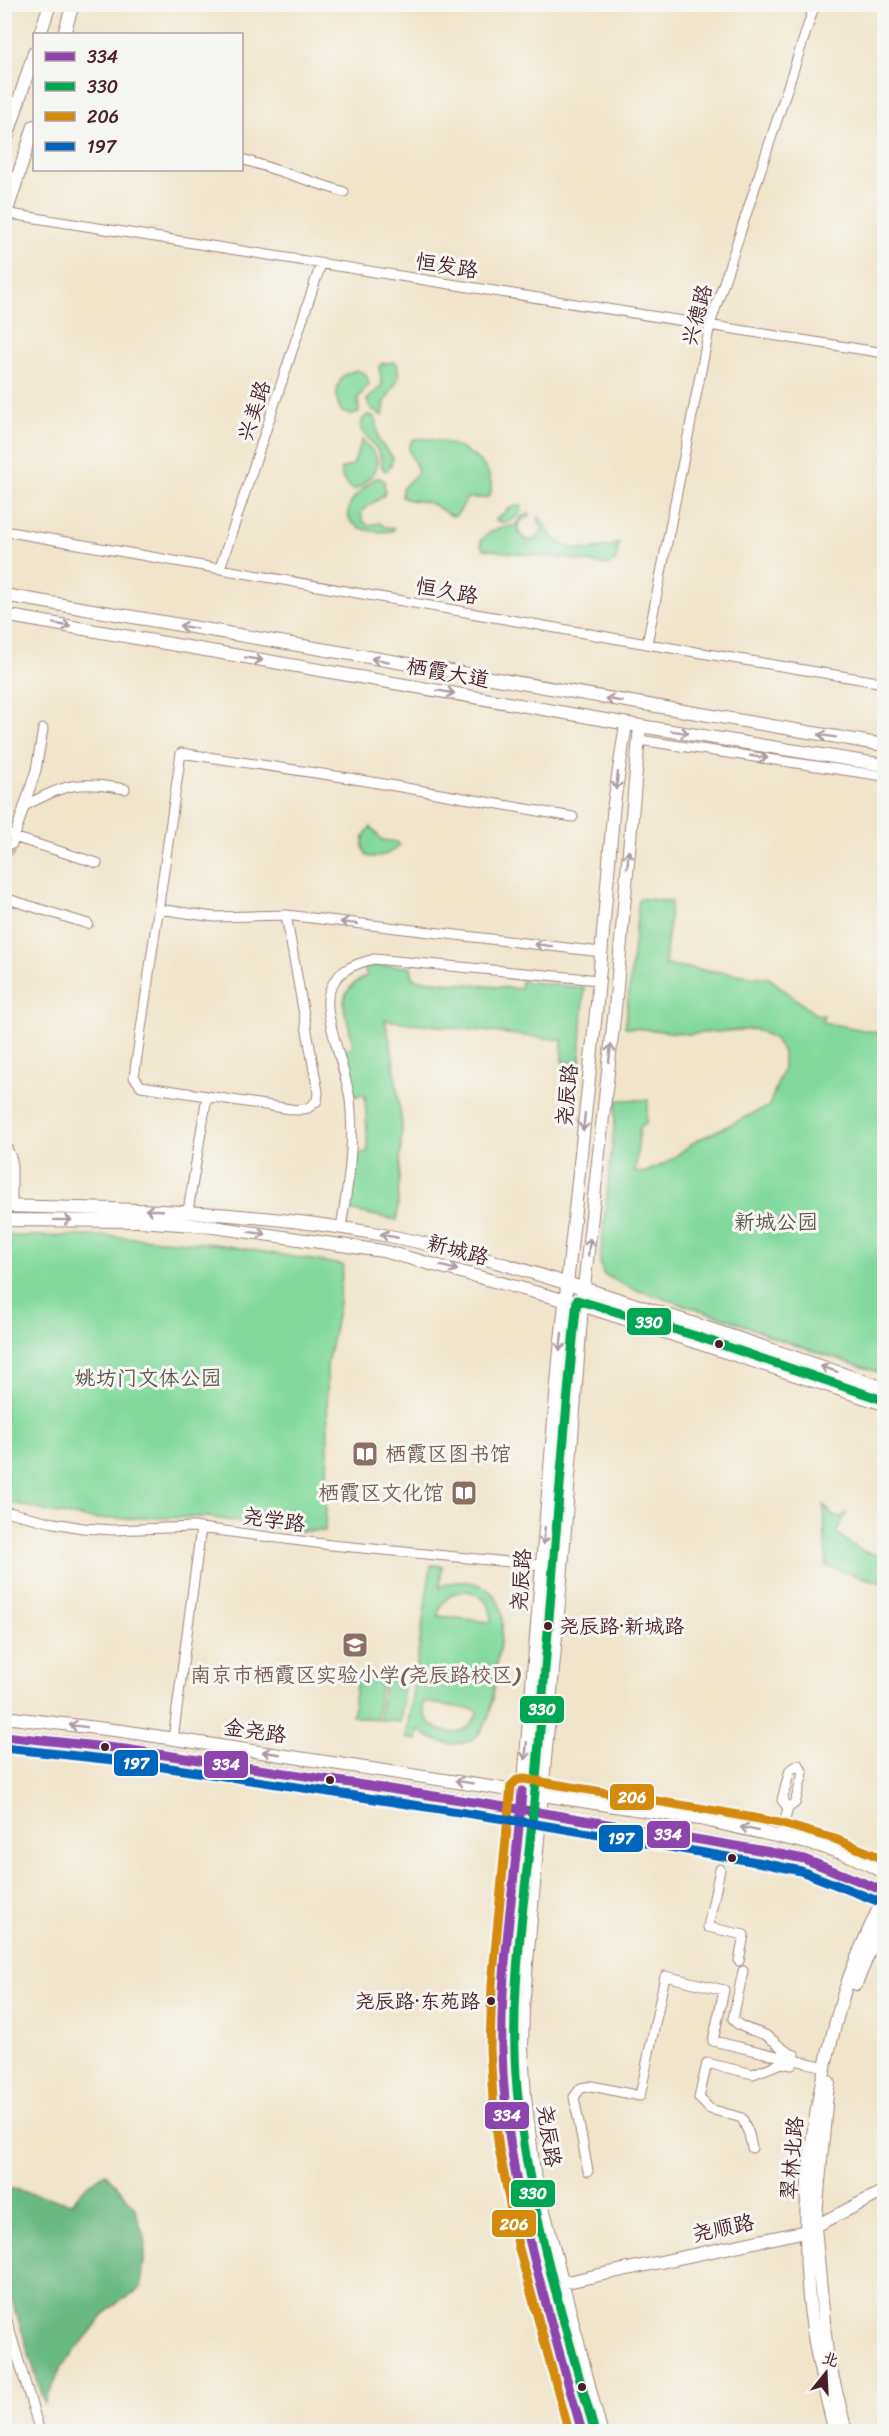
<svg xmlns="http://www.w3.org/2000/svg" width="889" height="2436" viewBox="0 0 889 2436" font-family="Sriracha,'LXGW WenKai TC',sans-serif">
<rect width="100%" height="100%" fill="#f6f6f2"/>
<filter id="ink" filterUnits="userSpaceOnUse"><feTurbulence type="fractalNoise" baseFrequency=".0167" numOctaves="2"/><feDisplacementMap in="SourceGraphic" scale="12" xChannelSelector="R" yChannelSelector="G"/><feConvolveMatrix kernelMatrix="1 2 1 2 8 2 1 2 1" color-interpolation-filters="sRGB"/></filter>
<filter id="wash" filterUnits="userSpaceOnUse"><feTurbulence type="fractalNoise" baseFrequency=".008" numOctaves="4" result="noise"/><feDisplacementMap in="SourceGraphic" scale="24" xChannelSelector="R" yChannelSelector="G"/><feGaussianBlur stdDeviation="1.35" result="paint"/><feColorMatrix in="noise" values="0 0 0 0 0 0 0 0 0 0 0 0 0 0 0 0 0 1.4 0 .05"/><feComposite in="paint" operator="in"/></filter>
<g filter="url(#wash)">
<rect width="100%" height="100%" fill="#f0e4ca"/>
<path fill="#83d99d" stroke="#667c64" stroke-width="1.5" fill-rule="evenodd" d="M 393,362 L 397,364 L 399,377 L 385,402 L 383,416 L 371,409 L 367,400 L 382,385 L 379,367 L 381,364 Z
M 356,370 L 366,374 L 369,384 L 358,398 L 359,412 L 353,415 L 342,412 C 334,399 335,387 344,375 Z
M 367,415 L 373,416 L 377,422 L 378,440 L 393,458 L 390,467 L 386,471 L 382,468 C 382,450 371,443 361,430 L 362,420 Z
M 414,439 C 443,435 500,458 490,495 L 486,498 L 467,498 L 459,512 L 455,516 C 445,515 441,508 432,504 C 422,499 412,503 402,497 L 402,489 L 418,472 C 416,459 402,451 414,439 Z
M 362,440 C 367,446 376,452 377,460 C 378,471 364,485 354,490 C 346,485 340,479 341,469 L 353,465 Z
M 375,478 L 380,478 L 384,481 L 385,493 C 379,503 367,502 361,513 L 363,521 L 368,525 L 380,523 L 384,527 L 394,528 L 392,531 C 376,534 337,529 351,503 C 356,493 367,486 375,478 Z
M 517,506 L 522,506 C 519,519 507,526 495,520 L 510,508 Z
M 530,514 L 530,517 C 501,522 532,558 542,529 L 538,520 L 539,517 C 545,523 547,531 552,537 C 570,555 599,551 619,543 L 616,560 L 608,565 C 594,564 580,560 565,558 C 538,556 511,553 484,549 L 481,546 L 481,540 C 491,530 501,526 515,526 L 522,516 Z
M 371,827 L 382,840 L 397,842 L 400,845 C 393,852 377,860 367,856 C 360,845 362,836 371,827 Z
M 639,898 L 671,902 L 665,965 L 769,978 L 815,1014 L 824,1015 L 822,1022 L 884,1034 L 884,1374 L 783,1341 L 726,1318 L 630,1288 L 603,1274 L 600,1262 L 617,1100 L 648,1100 L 646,1123 L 640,1127 L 635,1171 L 644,1173 L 666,1163 L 696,1141 L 769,1106 L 783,1069 L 783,1052 L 775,1039 L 755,1029 L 689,1034 L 625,1027 Z
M 378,965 L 411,967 L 413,979 L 520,989 L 521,981 L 584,988 L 580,1062 L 562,1062 L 562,1040 L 385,1020 L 392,1051 L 402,1126 L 397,1220 L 348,1210 L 356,1154 L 368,1153 L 365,1095 L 354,1096 L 343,1049 L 353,1047 C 350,1014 328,995 367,976 L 364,968 Z
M 4,1236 L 107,1236 L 216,1244 L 343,1265 L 338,1311 L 327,1365 L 328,1452 L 325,1531 L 301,1531 L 207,1517 L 94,1519 L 53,1513 L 5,1501 Z
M 824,1505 L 833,1516 L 841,1517 L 847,1513 L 836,1532 C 852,1545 863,1556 884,1554 L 884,1574 L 882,1583 L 826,1566 Z
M 431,1565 L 442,1566 L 440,1587 C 466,1574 500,1585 502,1617 C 504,1633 498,1651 496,1667 C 494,1684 494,1705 487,1721 C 474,1752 439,1748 418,1729 L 417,1740 L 406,1738 ZM 468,1591 C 483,1595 493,1606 491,1622 L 438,1616 C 441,1600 452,1591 468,1591 ZM 423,1703 L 424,1702 L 478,1710 C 470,1744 423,1737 423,1703 Z
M 357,1676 L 381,1679 L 376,1719 L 352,1716 Z
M 384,1679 L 405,1682 L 400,1722 L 379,1720 Z"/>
<path fill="#6ab984" stroke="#5a6c58" stroke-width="1.5" d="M 106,2173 L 134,2206 L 146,2243 L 141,2288 L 110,2308 L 61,2368 L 45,2404 L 5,2278 L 5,2187 L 71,2203 L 88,2184 Z"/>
</g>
<g filter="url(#ink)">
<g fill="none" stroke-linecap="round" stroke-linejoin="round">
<path stroke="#cfbdaa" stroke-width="9" stroke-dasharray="9 4.5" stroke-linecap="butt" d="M 4,867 L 12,844"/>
<g stroke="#9d827a" stroke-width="11">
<path id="minor" d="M 242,159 L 344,192
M 4,213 L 884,353
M 4,531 L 647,644 L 884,683
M 220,568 L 321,264
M 647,644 L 710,325 L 815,4
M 639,740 L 884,776
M 26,805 C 69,783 77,781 125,789
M 4,834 L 97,863
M 12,844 L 36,770 L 43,729
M 8,899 L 88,924
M 159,909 L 214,917 L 286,915 L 601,952
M 207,1096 L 297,1110 L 308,1108 L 317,1101 L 318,1092 L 286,915
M 4,1141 L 12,1160 L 12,1206
M 188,1211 L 207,1096 L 141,1086 L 134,1077 L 181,753 L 349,778 L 573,817
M 341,1228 C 348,1185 355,1143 350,1100 C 347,1073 322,1013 329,993 C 335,971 354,964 374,959 L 599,980
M 4,1511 L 54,1523 L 83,1528 L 113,1530 L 193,1527 L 331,1545 L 541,1565
M 173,1739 L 201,1528
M 781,1836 L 788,1808 L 795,1803 L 803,1773 L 799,1765 L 790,1770 L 782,1800 L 788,1808
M 720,1869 L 708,1927 L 744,1935 L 739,1961
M 743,1971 L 733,2019 C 741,2030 756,2030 767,2036 C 778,2043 782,2051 795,2055
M 752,2148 L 749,2134 L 742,2118 L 710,2109 L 699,2098 L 707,2063 L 753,2074 L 782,2063 L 792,2065
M 588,2171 L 574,2097 L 581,2088 L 592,2086 L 640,2096 L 665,1976 L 724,1990 L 713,2041 L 825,2067
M 4,2311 L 40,2432"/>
</g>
<g stroke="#9d827a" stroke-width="14">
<path id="major" d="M 40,34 L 50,4
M 64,34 L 73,4
M 4,147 L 34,53
M 4,220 L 34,126
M 4,595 L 884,745
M 4,615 L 640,726 L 884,765
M 4,1206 C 133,1209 263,1211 389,1236 C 459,1249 527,1271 595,1292 C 692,1322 788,1355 884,1388
M 4,1220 L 140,1221 L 206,1226 L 383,1251 L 582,1305 L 884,1404
M 4,1717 L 122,1731 L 700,1819 L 820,1846 L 851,1856 L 884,1872
M 4,1736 L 125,1749 L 299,1775 L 538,1812 L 765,1851 L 804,1859 L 884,1891
M 856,1984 L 884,1916
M 829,2082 L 827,2094 L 815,2227 L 827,2354 L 846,2432
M 562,2283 L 806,2231 L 884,2191
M 582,2432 L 534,2256 L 518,2187 L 505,2088 L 502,2049 L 506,1952 L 519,1842 L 559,1360 L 597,1003 L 614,803 L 626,724
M 601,2432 L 534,2172 L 525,2097 L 522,2048 L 523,2008 L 562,1568 L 582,1305 L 615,1009 L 640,726
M 835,2432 C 824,2388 813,2342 809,2298 C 799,2195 815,2091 844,1993 C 854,1960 870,1928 884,1897"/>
</g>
<use href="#minor" stroke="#fff" stroke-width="9"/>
<use href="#major" stroke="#fff" stroke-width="12"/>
<g stroke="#f6f6f2" stroke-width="14">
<path id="bus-1" d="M 4,1736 L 125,1749 L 299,1775 L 538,1812 L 765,1851 L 804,1859 L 884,1891
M 522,1791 C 516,1877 500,1963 502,2050 C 505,2180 547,2307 582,2432"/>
</g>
<g stroke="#f6f6f2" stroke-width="14">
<path id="bus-2" d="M 594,2429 C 562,2317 528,2205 517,2088 C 508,1989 527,1889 535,1791 C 549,1627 560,1463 577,1300 L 696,1336 L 880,1399"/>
</g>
<g stroke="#f6f6f2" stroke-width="14">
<path id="bus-3" d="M 569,2432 L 518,2245 L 499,2149 L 493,2099 L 490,2049 L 492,1984 L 511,1786 L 517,1780 L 524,1779 L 722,1812 L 779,1823 L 835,1839 L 884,1859"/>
</g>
<g stroke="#f6f6f2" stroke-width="14">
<path id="bus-4" d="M 4,1748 L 123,1761 L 297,1787 L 536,1824 L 763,1863 L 801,1871 L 880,1902"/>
</g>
<use href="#bus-1" stroke="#8e44ad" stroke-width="9"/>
<use href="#bus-2" stroke="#00a651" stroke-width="9"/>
<use href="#bus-3" stroke="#d48b09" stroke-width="9"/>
<use href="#bus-4" stroke="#0065bd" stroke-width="9"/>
</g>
<defs><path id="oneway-shaft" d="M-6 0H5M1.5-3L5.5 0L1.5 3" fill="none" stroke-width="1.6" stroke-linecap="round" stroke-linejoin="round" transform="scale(1.5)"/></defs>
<g stroke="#ae9aa0">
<use href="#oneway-shaft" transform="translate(62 625) rotate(10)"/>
<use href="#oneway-shaft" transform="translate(188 627) rotate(-170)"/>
<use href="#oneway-shaft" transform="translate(254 659) rotate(10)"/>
<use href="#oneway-shaft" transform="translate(380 660) rotate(-170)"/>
<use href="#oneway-shaft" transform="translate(446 692) rotate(10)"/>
<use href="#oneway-shaft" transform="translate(614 700) rotate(-170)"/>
<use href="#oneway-shaft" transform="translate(680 732) rotate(9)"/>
<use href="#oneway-shaft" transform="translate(827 736) rotate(-171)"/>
<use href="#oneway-shaft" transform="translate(759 757) rotate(8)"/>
<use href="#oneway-shaft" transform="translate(617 781) rotate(96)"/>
<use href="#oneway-shaft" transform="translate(628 859) rotate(-85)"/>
<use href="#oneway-shaft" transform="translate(349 923) rotate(-173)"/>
<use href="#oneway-shaft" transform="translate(543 945) rotate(-173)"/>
<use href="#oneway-shaft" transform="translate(610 1053) rotate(-84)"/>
<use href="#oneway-shaft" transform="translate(584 1122) rotate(96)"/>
<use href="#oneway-shaft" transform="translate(154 1210) rotate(-178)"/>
<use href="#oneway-shaft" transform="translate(63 1220) rotate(1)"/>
<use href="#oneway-shaft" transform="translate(257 1233) rotate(7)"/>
<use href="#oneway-shaft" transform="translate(389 1236) rotate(-169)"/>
<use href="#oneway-shaft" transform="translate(589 1247) rotate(-84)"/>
<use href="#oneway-shaft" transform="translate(449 1268) rotate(15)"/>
<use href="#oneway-shaft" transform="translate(561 1342) rotate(96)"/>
<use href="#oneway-shaft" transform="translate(829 1369) rotate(-161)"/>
<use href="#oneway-shaft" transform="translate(544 1536) rotate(95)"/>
<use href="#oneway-shaft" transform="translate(78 1726) rotate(-173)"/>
<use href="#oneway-shaft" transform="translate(526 1751) rotate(95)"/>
<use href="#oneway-shaft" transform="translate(271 1753) rotate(-172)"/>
<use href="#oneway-shaft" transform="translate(464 1782) rotate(-171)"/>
<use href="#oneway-shaft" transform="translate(749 1829) rotate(-168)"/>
</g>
</g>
<defs>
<g id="library-square" transform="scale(1.35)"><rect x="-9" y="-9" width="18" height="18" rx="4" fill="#8d6e63" stroke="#f6f6f2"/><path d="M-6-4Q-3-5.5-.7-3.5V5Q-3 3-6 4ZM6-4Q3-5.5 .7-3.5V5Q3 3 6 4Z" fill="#fff"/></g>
<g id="school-square" transform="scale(1.35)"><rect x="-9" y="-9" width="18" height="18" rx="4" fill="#8d6e63" stroke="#f6f6f2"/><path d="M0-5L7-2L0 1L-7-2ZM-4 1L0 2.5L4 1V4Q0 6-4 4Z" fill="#fff"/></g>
</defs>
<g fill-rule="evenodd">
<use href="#library-square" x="365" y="1454"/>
<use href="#library-square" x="464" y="1493"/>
<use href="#school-square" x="355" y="1645"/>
</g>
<g fill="#4a1f2b" stroke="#f6f6f2" stroke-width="2">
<circle cx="719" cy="1344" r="5"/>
<circle cx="548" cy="1626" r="5"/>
<circle cx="105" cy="1747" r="5"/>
<circle cx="330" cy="1780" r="5"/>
<circle cx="732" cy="1858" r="5"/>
<circle cx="491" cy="2001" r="5"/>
<circle cx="582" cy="2387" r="5"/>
</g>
<g text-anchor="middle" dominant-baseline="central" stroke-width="6" stroke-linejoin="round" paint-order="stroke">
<g font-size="20" fill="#4a1f2b" stroke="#f6f6f2" text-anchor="start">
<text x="559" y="1626">尧辰路·新城路</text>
<text x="480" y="2001" text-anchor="end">尧辰路·东苑路</text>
</g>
<g font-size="21" fill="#4a1f2b" stroke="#f6f6f2">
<text transform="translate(447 266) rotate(9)">恒发路</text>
<text transform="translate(697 315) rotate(-75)">兴德路</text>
<text transform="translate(254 411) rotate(-72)">兴美路</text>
<text transform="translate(447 591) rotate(10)">恒久路</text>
<text transform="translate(448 673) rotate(10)">栖霞大道</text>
<text transform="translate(567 1095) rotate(-84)">尧辰路</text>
<text transform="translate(458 1250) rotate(15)">新城路</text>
<text transform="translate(274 1520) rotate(8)">尧学路</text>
<text transform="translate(521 1580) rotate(-86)">尧辰路</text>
<text transform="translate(255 1731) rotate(8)">金尧路</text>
<text transform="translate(549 2136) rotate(82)">尧辰路</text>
<text transform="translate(792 2158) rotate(-85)">翠林北路</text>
<text transform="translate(723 2228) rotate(-12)">尧顺路</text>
</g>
<g font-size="21" fill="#5b574d" stroke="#f6f6f2">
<text x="776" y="1222">新城公园</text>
<text x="148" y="1378">姚坊门文体公园</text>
</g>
<g font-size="21" fill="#785e54" stroke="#f6f6f2" text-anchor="start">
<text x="385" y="1454">栖霞区图书馆</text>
<text x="444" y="1493" text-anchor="end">栖霞区文化馆</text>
<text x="355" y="1675" text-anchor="middle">南京市栖霞区实验小学(尧辰路校区)</text>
</g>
</g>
<g stroke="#f6f6f2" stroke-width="2">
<rect x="626" y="1307" width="46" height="29" rx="6" fill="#00a651"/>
<rect x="519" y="1695" width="46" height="29" rx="6" fill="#00a651"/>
<rect x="113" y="1749" width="46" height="28" rx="6" fill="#0065bd"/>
<rect x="203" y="1750" width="46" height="29" rx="6" fill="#8e44ad"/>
<rect x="609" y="1783" width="46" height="28" rx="6" fill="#d48b09"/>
<rect x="646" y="1820" width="45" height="29" rx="6" fill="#8e44ad"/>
<rect x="598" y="1824" width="46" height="29" rx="6" fill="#0065bd"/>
<rect x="484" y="2101" width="46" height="29" rx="6" fill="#8e44ad"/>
<rect x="510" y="2179" width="46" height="29" rx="6" fill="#00a651"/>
<rect x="491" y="2209" width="46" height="29" rx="6" fill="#d48b09"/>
</g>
<g font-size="16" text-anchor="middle" font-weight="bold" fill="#fff">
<text x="649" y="1328">330</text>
<text x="542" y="1715">330</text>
<text x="136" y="1769">197</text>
<text x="226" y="1770">334</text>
<text x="632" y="1803">206</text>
<text x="668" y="1840">334</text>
<text x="621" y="1844">197</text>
<text x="507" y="2121">334</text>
<text x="533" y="2199">330</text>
<text x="514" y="2230">206</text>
</g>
<rect width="889" height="2436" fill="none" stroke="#f6f6f2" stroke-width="24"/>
<rect x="33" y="33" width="210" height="138" fill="#f6f6f2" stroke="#b1a0a2" stroke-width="1.5"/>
<rect x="45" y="52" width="30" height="9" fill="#8e44ad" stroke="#b1a0a2" stroke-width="1.5"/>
<text x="87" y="63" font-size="18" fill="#4a1f2b">334</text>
<rect x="45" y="82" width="30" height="9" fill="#00a651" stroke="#b1a0a2" stroke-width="1.5"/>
<text x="87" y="93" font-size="18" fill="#4a1f2b">330</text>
<rect x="45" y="112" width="30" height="9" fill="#d48b09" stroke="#b1a0a2" stroke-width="1.5"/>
<text x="87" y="123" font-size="18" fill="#4a1f2b">206</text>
<rect x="45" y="142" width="30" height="9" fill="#0065bd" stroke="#b1a0a2" stroke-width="1.5"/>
<text x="87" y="153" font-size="18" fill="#4a1f2b">197</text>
<g transform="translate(826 2373) rotate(18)" stroke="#f6f6f2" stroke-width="4.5" paint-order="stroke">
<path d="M0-4.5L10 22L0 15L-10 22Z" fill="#4a1f2b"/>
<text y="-9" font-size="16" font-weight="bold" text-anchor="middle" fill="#4a1f2b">北</text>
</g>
</svg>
